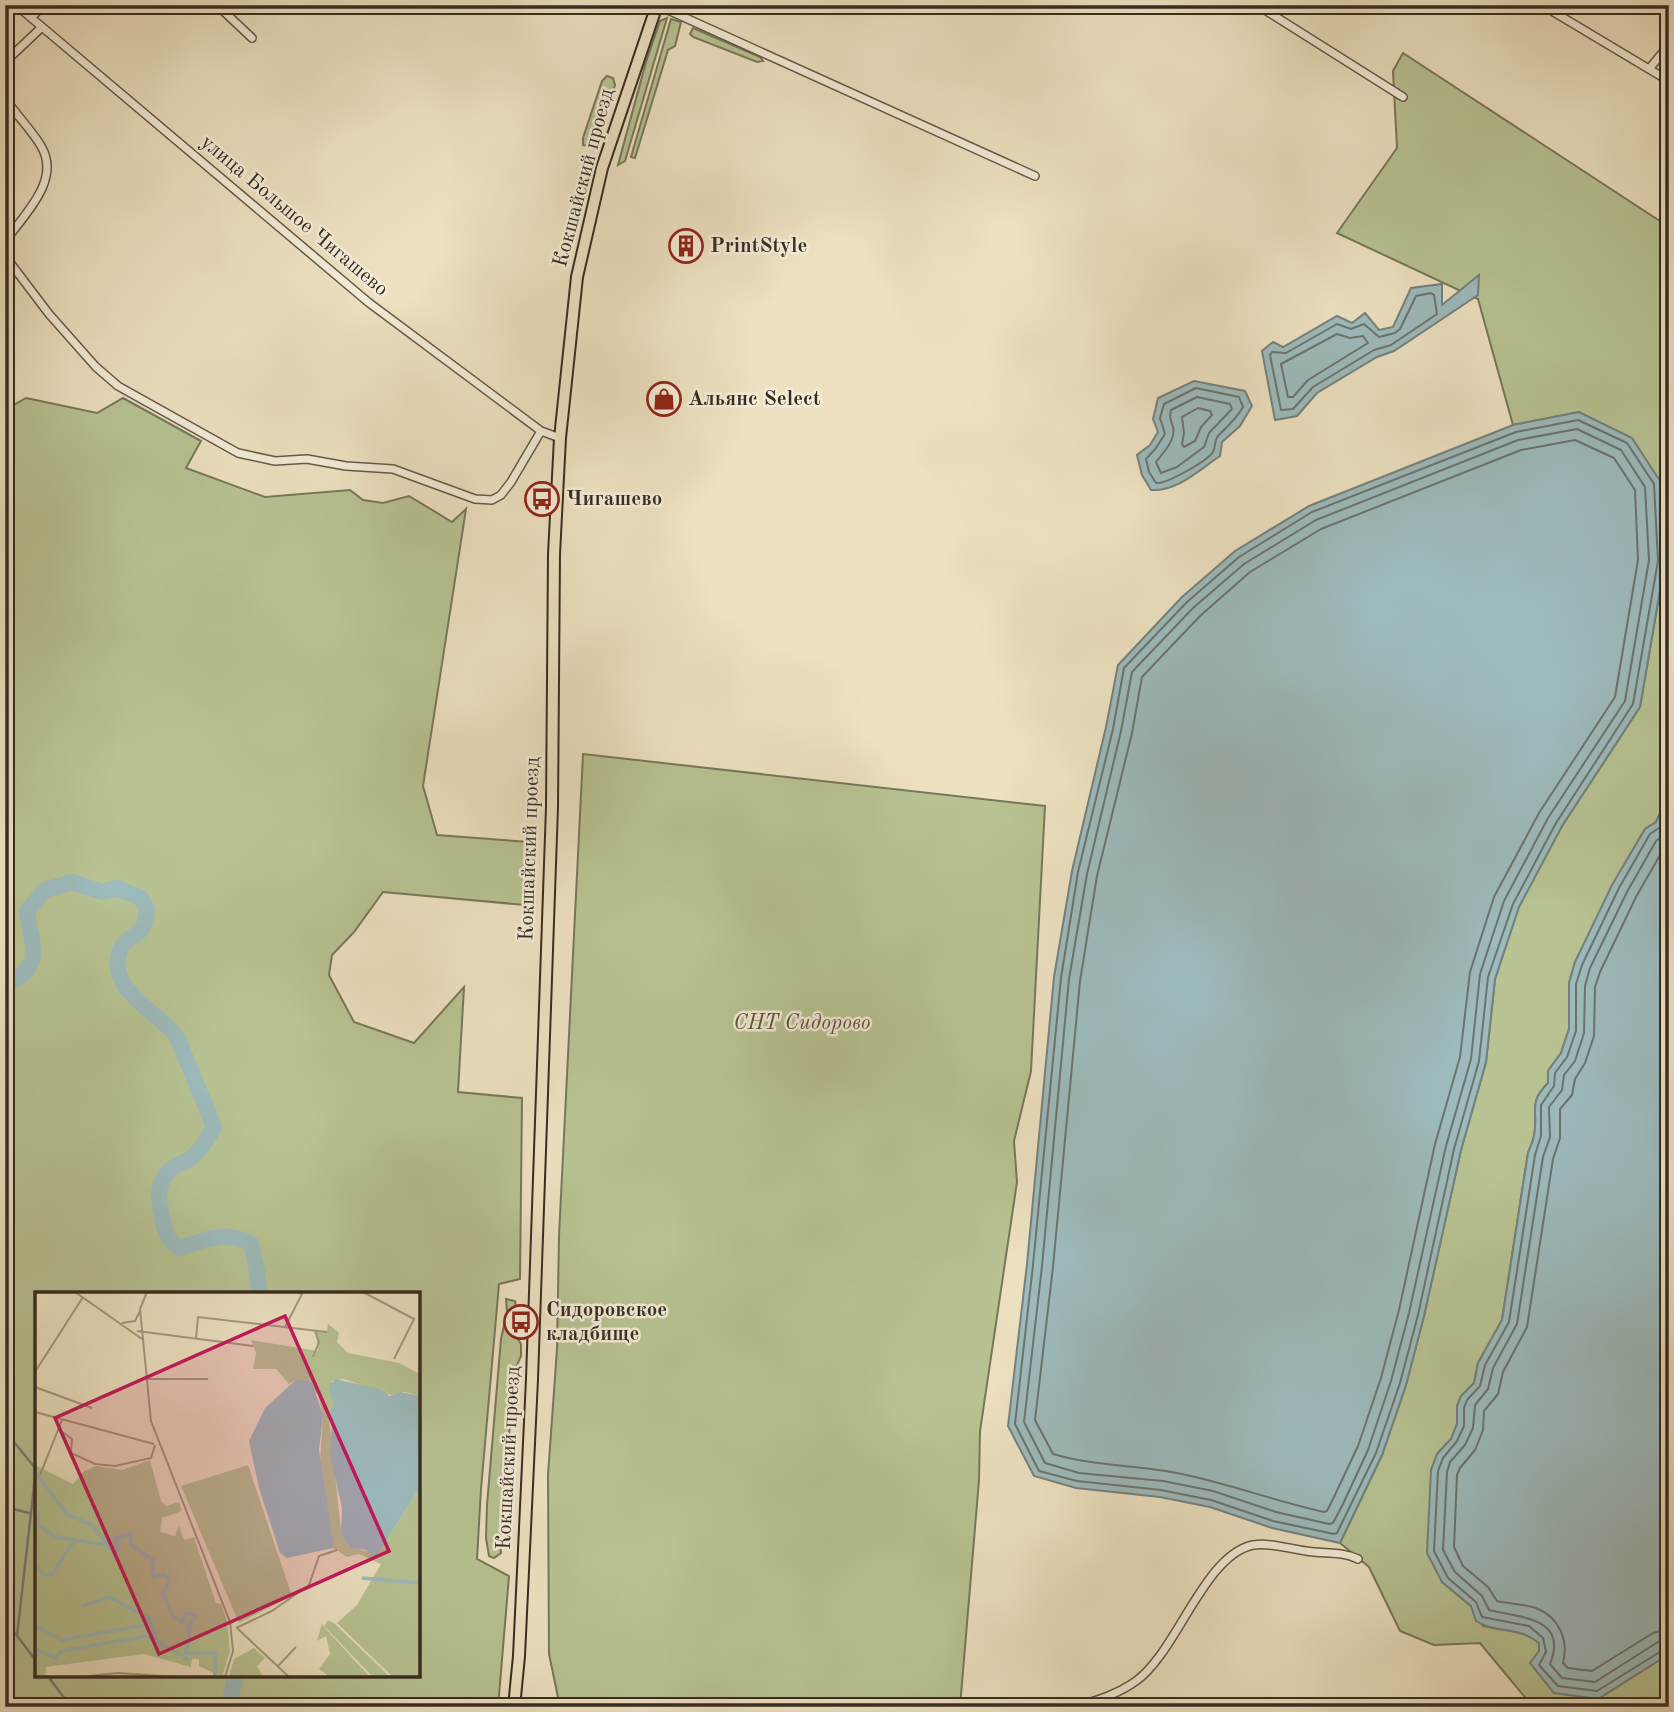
<svg xmlns="http://www.w3.org/2000/svg" width="1674" height="1712" viewBox="0 0 1674 1712" font-family="'Old Standard TT',serif">
<rect width="100%" height="100%" fill="#ede1c1"/>
<filter id="stains"><feTurbulence type="fractalNoise" baseFrequency=".00286" numOctaves="4"/><feColorMatrix values="0 0 0 0 .2 0 0 0 0 .09 0 0 0 0 .02 0 0 0 .5 -.17"/></filter>
<radialGradient id="worn" r=".72"><stop offset=".6" stop-color="#630" stop-opacity="0"/><stop offset="1" stop-color="#630" stop-opacity=".3"/></radialGradient>
<path fill="#b8c393" stroke="#77785b" stroke-width="2" fill-rule="evenodd" d="M 667,18 L 625,161 L 618,165 L 646,62 L 660,21 Z
M 671,19 L 681,22 L 675,46 L 668,50 L 635,158 L 631,157 Z
M 693,28 L 760,57 L 763,61 L 757,62 L 693,37 L 690,34 Z
M 1403,53 L 1669,227 L 1669,742 L 1664,741 L 1662,746 L 1669,753 L 1669,794 L 1656,822 L 1645,829 L 1613,885 L 1575,962 L 1569,983 L 1569,1029 L 1561,1053 L 1548,1071 L 1548,1083 C 1527,1104 1539,1111 1534,1136 C 1533,1142 1530,1147 1528,1153 L 1502,1320 L 1478,1363 L 1474,1383 L 1461,1396 L 1457,1406 L 1457,1424 L 1451,1439 L 1437,1454 L 1442,1582 L 1471,1606 L 1483,1626 L 1527,1633 L 1539,1643 L 1539,1651 L 1598,1699 L 1669,1654 L 1669,1707 L 1533,1707 L 1480,1643 L 1434,1645 L 1400,1631 L 1369,1567 L 1340,1543 L 1382,1455 L 1406,1385 L 1424,1316 L 1461,1150 L 1486,1062 L 1495,979 L 1519,906 L 1562,826 L 1640,707 L 1665,561 L 1660,481 L 1579,412 L 1513,425 L 1478,299 L 1337,233 L 1397,148 L 1393,71 Z
M 607,76 L 613,78 L 615,85 L 596,145 L 594,148 L 583,145 L 583,138 L 602,81 Z
M 26,398 L 97,413 L 123,398 L 201,441 L 186,468 L 265,497 L 350,490 L 363,500 L 383,503 L 409,496 L 452,522 L 466,509 L 423,786 L 437,835 L 529,842 L 525,905 L 383,892 L 354,932 L 332,955 L 329,975 L 354,1022 L 414,1043 L 464,987 L 458,1092 L 522,1098 L 520,1279 L 499,1284 L 481,1489 L 477,1559 L 509,1576 L 498,1707 L 5,1707 L 5,410 ZM 37,1294 L 418,1294 L 418,1675 L 37,1675 Z
M 583,754 L 1045,806 L 1031,1071 L 1014,1141 L 1017,1182 L 980,1431 L 979,1480 L 960,1707 L 560,1707 L 549,1654 L 548,1475 L 557,1349 L 559,1236 Z
M 506,1299 L 515,1301 L 517,1315 L 515,1334 L 521,1344 L 521,1356 L 517,1365 L 514,1386 L 516,1404 L 511,1405 L 507,1470 L 500,1538 L 501,1553 L 494,1558 L 489,1556 L 486,1538 L 487,1505 L 501,1339 L 507,1312 Z"/>
<path fill="#9dbbbd" stroke="#74827f" stroke-width="2" d="M 1479,275 L 1478,295 L 1394,351 L 1377,357 L 1317,393 L 1297,416 L 1275,420 L 1262,351 L 1273,342 L 1283,347 L 1337,316 L 1352,323 L 1365,313 L 1379,330 L 1393,327 L 1411,288 L 1442,284 L 1442,305 Z
M 1194,381 L 1245,391 L 1252,406 L 1240,426 L 1222,442 L 1220,456 C 1199,470 1177,492 1151,490 L 1142,475 L 1137,455 L 1150,445 L 1158,432 L 1153,419 L 1158,398 Z
M 1579,412 L 1632,438 L 1660,481 L 1665,561 L 1640,707 L 1562,826 L 1519,907 L 1495,979 L 1486,1062 L 1461,1150 L 1424,1316 L 1406,1385 L 1382,1455 L 1340,1543 L 1272,1528 L 1210,1507 L 1160,1497 L 1076,1488 L 1034,1476 L 1008,1426 L 1027,1264 L 1054,977 L 1072,871 L 1106,727 L 1118,665 L 1182,597 L 1235,551 L 1309,506 L 1513,425 Z
M 1669,794 L 1669,1654 L 1598,1699 L 1554,1693 L 1530,1663 L 1539,1651 L 1539,1643 C 1518,1626 1497,1634 1476,1621 L 1471,1606 L 1442,1582 L 1427,1553 L 1431,1470 L 1437,1454 L 1451,1439 L 1457,1424 L 1457,1406 L 1461,1396 L 1474,1383 L 1478,1363 L 1502,1320 L 1528,1153 C 1530,1147 1533,1142 1534,1136 C 1539,1111 1527,1104 1548,1083 L 1548,1071 L 1561,1053 L 1569,1029 L 1569,983 L 1575,962 L 1612,885 L 1645,829 L 1656,822 Z"/>
<g fill="none" stroke-linecap="round" stroke-linejoin="round">
<path stroke="#6a7470" stroke-width="2" d="M 1431,293 L 1434,295 L 1437,314 L 1391,345 L 1374,350 L 1313,387 L 1293,409 L 1281,410 L 1270,355 L 1272,352 L 1286,353 L 1337,324 L 1351,329 L 1364,324 L 1379,337 L 1395,333 L 1400,329 L 1416,296 Z
M 1337,334 L 1350,338 L 1363,336 L 1368,343 L 1308,380 L 1293,397 L 1288,397 L 1281,364 Z
M 1196,388 L 1239,397 L 1243,407 C 1236,419 1228,426 1218,436 C 1214,441 1216,446 1213,452 C 1207,461 1167,484 1156,483 L 1149,472 L 1146,459 L 1156,448 L 1165,434 L 1160,418 L 1164,404 Z
M 1197,397 L 1230,404 L 1232,409 L 1209,433 L 1204,447 L 1177,467 L 1161,473 L 1156,462 C 1163,453 1176,440 1173,427 C 1171,420 1169,418 1171,410 Z
M 1198,408 L 1210,411 L 1212,415 L 1201,427 L 1195,441 L 1184,447 L 1182,444 L 1184,433 L 1182,417 Z
M 1578,420 L 1627,443 L 1654,484 L 1658,561 L 1633,704 L 1556,823 L 1513,904 L 1488,977 L 1479,1061 L 1454,1149 L 1418,1315 L 1400,1383 L 1376,1453 L 1337,1533 L 1334,1534 L 1273,1521 L 1211,1500 L 1161,1490 L 1077,1481 L 1039,1471 L 1015,1424 L 1033,1265 L 1061,978 L 1078,872 L 1113,729 L 1124,668 L 1187,602 L 1239,557 L 1312,512 L 1516,432 Z
M 1577,429 L 1621,450 L 1645,487 L 1649,560 L 1625,701 L 1548,818 L 1504,901 L 1480,974 L 1471,1059 L 1446,1146 L 1409,1313 L 1391,1381 L 1368,1450 L 1343,1504 L 1333,1523 L 1329,1524 L 1276,1512 L 1213,1491 L 1163,1481 L 1079,1473 L 1045,1463 L 1024,1422 L 1042,1266 L 1069,979 L 1087,874 L 1121,731 L 1132,672 L 1193,608 L 1244,564 L 1316,520 L 1518,440 Z
M 1575,440 L 1614,458 L 1635,490 L 1638,560 L 1615,697 L 1539,813 L 1494,897 L 1470,972 L 1460,1057 L 1435,1144 L 1399,1310 L 1381,1378 L 1358,1446 L 1333,1499 L 1327,1511 L 1324,1512 C 1270,1500 1220,1480 1166,1471 C 1128,1465 1090,1465 1053,1454 L 1035,1420 L 1053,1267 L 1080,981 L 1097,876 L 1132,733 L 1142,677 L 1200,616 L 1250,572 L 1321,529 L 1521,450 Z
M 1669,811 L 1662,826 L 1650,834 L 1619,888 L 1582,965 L 1576,984 L 1576,1031 L 1567,1057 L 1555,1073 L 1554,1086 L 1541,1105 L 1541,1136 L 1535,1155 L 1509,1322 L 1485,1365 L 1480,1386 L 1467,1400 L 1464,1408 L 1464,1426 L 1457,1441 L 1443,1458 L 1438,1471 L 1434,1551 L 1448,1578 L 1476,1602 L 1482,1617 L 1529,1626 L 1543,1638 L 1546,1652 L 1539,1665 L 1558,1686 L 1597,1691 L 1663,1650 L 1669,1649
M 1669,831 L 1656,841 L 1627,892 L 1590,968 L 1585,986 L 1584,1033 L 1575,1061 L 1564,1075 L 1562,1090 L 1549,1107 L 1550,1137 L 1543,1157 L 1517,1324 L 1493,1368 L 1488,1389 L 1475,1405 L 1473,1428 L 1465,1445 L 1450,1462 L 1447,1472 L 1443,1550 L 1455,1572 L 1482,1596 L 1489,1610 C 1520,1618 1569,1617 1550,1664 L 1562,1678 L 1595,1682 L 1658,1642 L 1669,1640
M 1669,845 L 1664,848 L 1636,897 L 1600,972 L 1595,987 L 1594,1036 L 1585,1063 L 1575,1079 L 1572,1095 L 1560,1109 L 1560,1138 L 1553,1159 L 1527,1327 L 1503,1372 L 1498,1394 L 1484,1411 L 1483,1430 L 1475,1450 L 1460,1468 L 1457,1475 L 1454,1547 L 1463,1566 L 1488,1587 L 1497,1601 C 1510,1604 1524,1604 1536,1608 C 1559,1617 1569,1640 1563,1663 L 1568,1668 L 1592,1671 L 1653,1633 L 1669,1629"/>
<path stroke="#74827f" stroke-width="2.5" d="M 5,1431 L 36,1469 L 17,1636
M 5,1507 L 29,1513
M 5,1620 L 37,1662
M 47,1675 L 71,1707"/>
<path stroke="#9dbbbd" stroke-width="16" d="M 5,977 L 16,979 C 45,960 29,939 27,911 L 45,890 L 73,882 L 102,892 L 117,888 L 141,898 L 147,910 C 146,916 145,926 141,930 C 134,937 124,940 121,948 C 103,989 159,1012 177,1037 L 214,1127 C 207,1139 202,1149 191,1158 C 185,1163 177,1164 171,1169 C 155,1183 158,1203 163,1221 C 165,1232 169,1243 180,1248 C 206,1240 225,1229 251,1244 L 257,1271 L 259,1294
M 228,1707 L 236,1675"/>
<g stroke="#64594a" stroke-width="10">
<path id="minor" d="M 16,5 L 368,302 L 541,431 L 560,438
M 217,5 L 252,38
M 657,5 L 1035,176
M 1257,5 L 1403,97
M 1542,5 L 1669,81
M 31,18 L 43,5
M 5,62 L 42,27
M 1649,69 L 1669,45
M 5,98 C 16,115 31,129 41,146 C 62,181 23,215 5,242
M 5,256 L 49,314 L 96,367 L 118,386 L 238,453 L 275,461 L 307,459 L 346,466 L 393,469 L 475,499 L 492,500 L 501,495 L 511,482 L 541,431
M 1072,1707 C 1094,1702 1118,1694 1136,1681 C 1177,1652 1204,1555 1253,1545 C 1269,1542 1290,1549 1306,1551 C 1324,1554 1342,1551 1358,1559"/>
</g>
<g stroke="#362c23" stroke-width="14">
<path id="primary" d="M 514,1707 L 519,1656 L 532,1379 L 552,807 L 554,554 L 560,438 L 577,277 L 602,168 L 657,5"/>
</g>
<use href="#minor" stroke="#f3ecd7" stroke-width="7"/>
<use href="#primary" stroke="#ede1c1" stroke-width="10"/>
</g>
<defs>
<g id="building-ring" transform="scale(1.75)"><circle r="9.5" fill="#f3ecd7" stroke="#8f2418" stroke-width="1.5"/><path d="M-4-6H4V6H1V3H-1V6H-4ZM-2.5-4.3h1.7v1.8h-1.7ZM.8-4.3h1.7v1.8H.8ZM-2.5-1h1.7V.8h-1.7ZM.8-1h1.7V.8H.8Z" fill="#8f2418"/></g>
<g id="shop-ring" transform="scale(1.75)"><circle r="9.5" fill="#f3ecd7" stroke="#8f2418" stroke-width="1.5"/><path d="M-5-2.5h2.3a2.7 3.5 0 0 1 5.4 0H5L5.5 6h-11ZM-1.5-2.5h3a1.5 2.3 0 0 0-3 0Z" fill="#8f2418"/></g>
<g id="bus-ring" transform="scale(1.75)"><circle r="9.5" fill="#f3ecd7" stroke="#8f2418" stroke-width="1.5"/><path d="M-5-6H5V4H4V6H2V4H-2V6H-4V4H-5ZM-3.5-4V0h7V-4ZM-3.5 1.2v1.5H-2V1.2ZM2 1.2v1.5H3.5V1.2Z" fill="#8f2418"/></g>
</defs>
<g fill-rule="evenodd">
<use href="#building-ring" x="686" y="246"/>
<use href="#shop-ring" x="664" y="399"/>
<use href="#bus-ring" x="542" y="499"/>
<use href="#bus-ring" x="521" y="1322"/>
</g>
<g text-anchor="middle" dominant-baseline="central" stroke-width="5" stroke-linejoin="round" paint-order="stroke">
<g font-size="21" fill="#362c23" stroke="#f3ecd7">
<text transform="translate(584 178) rotate(-75)">Кокшайский проезд</text>
<text transform="translate(294 216) rotate(40)">улица Большое Чигашево</text>
<text transform="translate(530 849) rotate(-88)">Кокшайский проезд</text>
<text transform="translate(509 1458) rotate(-87)">Кокшайский проезд</text>
</g>
<g font-size="21" font-weight="bold" fill="#362c23" stroke="#f3ecd7" text-anchor="start">
<text x="710" y="246">PrintStyle</text>
<text x="688" y="399">Альянс Select</text>
<text x="566" y="499">Чигашево</text>
<text x="546" y="1310">Сидоровское<tspan x="546" dy="24">кладбище</tspan></text>
</g>
<g font-size="21" font-style="italic" fill="#56523f" stroke="#f3ecd7">
<text x="802" y="1023">СНТ Сидорово</text>
</g>
</g>
<g transform="translate(35 1292)">
<rect width="385" height="385" fill="#ede1c1"/>
<path d="M 293,32 L 304,41 L 302,50 L 313,61 L 364,71 L 385,82 L 385,104 L 370,100 L 356,103 L 308,87 L 297,89 L 298,116 L 294,127 L 306,238 L 314,255 L 343,262 L 385,195 L 385,385 L 358,385 L 302,331 L 322,313 L 346,272 L 324,262 L 312,265 L 298,256 L 285,169 L 288,123 L 283,102 L 262,87 L 254,92 L 241,77 L 218,77 L 221,61 L 216,48 L 283,59 L 281,38 L 292,39 ZM 115,168 L 126,209 L 131,214 L 144,210 L 147,219 L 127,226 L 125,240 L 140,244 L 144,234 L 149,248 L 159,245 L 181,311 L 186,312 L 192,329 L 195,359 L 187,385 L 164,374 L 164,367 L 157,367 L 156,375 L 109,362 L 11,375 L 10,385 L 0,385 L 0,173 L 38,192 L 48,180 L 61,174 L 87,178 ZM 213,173 L 257,304 L 204,331 L 146,194 ZM 293,328 L 300,332 L 355,385 L 338,385 L 289,334 ZM 287,331 L 288,334 L 335,385 L 295,385 L 284,377 L 295,362 L 291,344 L 282,349 ZM 219,356 L 230,366 L 222,374 L 228,385 L 194,385 L 199,367 Z" fill="#b8c393"/>
<path d="M 262,87 L 277,91 L 288,123 L 284,158 L 298,251 L 298,256 L 252,266 L 245,261 L 224,196 L 214,149 L 230,116 ZM 300,87 L 345,97 L 355,104 L 365,100 L 385,104 L 385,195 L 343,262 L 337,264 L 331,258 L 315,256 L 306,241 L 307,216 L 295,162 L 297,131 L 294,126 L 298,112 L 294,95 Z" fill="#9dbbbd"/>
<path fill="none" stroke="#9dbbbd" stroke-width="3.5" d="M 0,180 L 32,222 L 58,234 L 79,261 L 83,258 L 80,246 L 96,242 L 95,252 L 118,268 L 118,285 L 130,282 L 134,288 L 128,303 L 139,325 L 147,330 L 151,321 L 161,323 L 153,335 L 155,347 L 150,361 L 180,361 L 180,385M 3,219 L 3,233 L 21,245 L 71,253M 0,272 L 8,283 L 17,282 L 38,250M 327,286 L 385,291M 48,314 L 74,305 L 114,326 L 122,349M 0,334 L 27,348 L 117,332M 0,357 L 20,366 L 26,359 L 112,344 L 154,368"/>
<path fill="none" stroke="#a49982" stroke-width="2" d="M 40,0 L 107,47M 112,0 L 105,17 L 116,129 L 195,330 L 198,359 L 190,385M 328,0 L 379,27 L 359,67M 87,31 L 100,29 L 105,19M 250,35 L 267,2 L 263,0M 102,39 L 218,54M 161,46 L 163,25 L 292,40M 278,65 L 284,50 L 280,39M 0,80 L 48,5M 112,87 L 173,87M 0,95 L 57,116M 0,120 L 119,152M 23,137 L 37,147 L 36,161 L 60,172 L 80,174 L 116,166 L 120,153M 5,183 L 27,128M 201,336 L 237,319 L 274,293 L 284,264 L 302,258M 202,336 L 254,385M 243,374 L 261,355M 44,385 L 83,381 L 142,385"/>
<path fill="#c2185b" fill-opacity="0.15" stroke="#c2185b" stroke-width="3.5" d="M 250,24 L 354,259 L 124,362 L 20,126 Z"/>
<rect width="385" height="385" fill="none" stroke="#362c23" stroke-width="3.5"/>
</g>
<rect width="1674" height="1712" fill="none" stroke="#ede1c1" stroke-width="28"/>
<rect x="7" y="7" width="1660" height="1698" fill="none" stroke="#362c23" stroke-width="3.5"/>
<rect x="14" y="14" width="1646" height="1684" fill="none" stroke="#362c23" stroke-width="2"/>
<rect width="100%" height="100%" filter="url(#stains)"/>
<rect width="100%" height="100%" fill="url(#worn)"/>
</svg>
